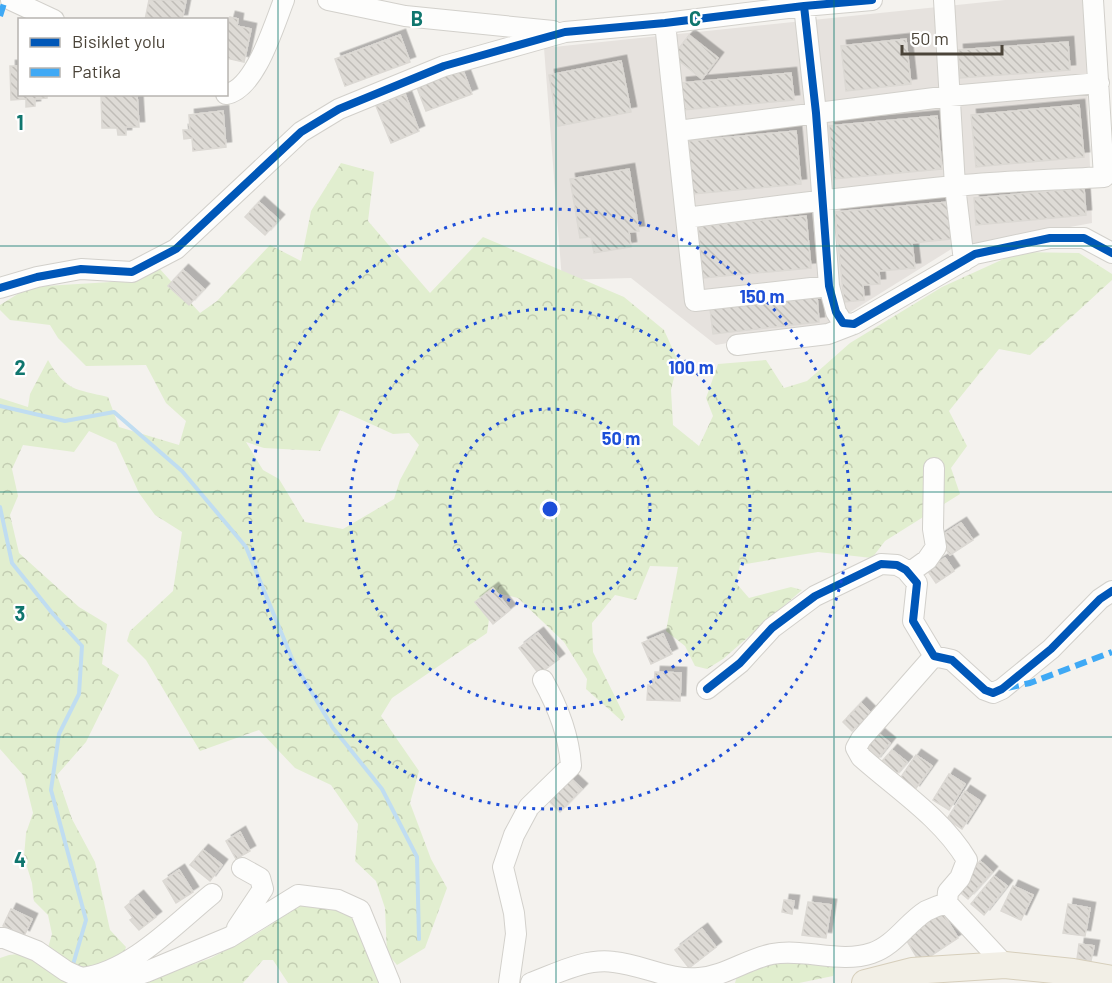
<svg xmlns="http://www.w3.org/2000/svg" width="1112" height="983" viewBox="0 0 1112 983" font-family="Barlow,sans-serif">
<defs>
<pattern id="forest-crowns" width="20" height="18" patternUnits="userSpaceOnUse" patternTransform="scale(1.5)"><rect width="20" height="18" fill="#e1eecf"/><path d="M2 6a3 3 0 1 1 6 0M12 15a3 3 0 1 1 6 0" fill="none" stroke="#c3cdb2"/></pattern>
<pattern id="building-back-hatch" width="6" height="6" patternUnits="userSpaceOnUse" patternTransform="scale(1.5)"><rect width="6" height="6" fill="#dedbd6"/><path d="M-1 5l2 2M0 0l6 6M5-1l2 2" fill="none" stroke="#c0bdb8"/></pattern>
<filter id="shadow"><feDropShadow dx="5.5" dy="-5.5" stdDeviation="0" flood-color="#0004"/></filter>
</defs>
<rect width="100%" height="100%" fill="#f4f2ee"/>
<path fill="#e6e2de" d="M 1005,0 L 1084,0 L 1092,223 L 953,248 L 828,326 L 716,345 L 631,278 L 562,280 L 544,48 Z"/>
<path fill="url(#forest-crowns)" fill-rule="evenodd" d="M 341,163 L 374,172 L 368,221 L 430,293 L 483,237 L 624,297 L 664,330 L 678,361 L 671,390 L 673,425 L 699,446 L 713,416 L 706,398 L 718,364 L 766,360 L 784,388 L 807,381 L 850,343 L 942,287 L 1019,252 L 1079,253 L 1112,274 L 1112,280 L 1030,355 L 999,349 L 949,411 L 967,446 L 951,468 L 960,494 L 885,541 L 872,558 L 818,552 L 740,565 L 736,583 L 749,598 L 791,587 L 802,590 L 723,659 L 707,669 L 695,666 L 685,646 L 666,631 L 678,567 L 650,566 L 636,600 L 615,595 L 592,623 L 593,652 L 625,717 L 622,721 L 586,689 L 587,679 L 564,642 L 518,598 L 493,592 L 487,633 L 392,698 L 381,716 L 419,771 L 410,803 L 431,859 L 447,888 L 425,948 L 397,965 L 387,953 L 385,908 L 376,881 L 355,861 L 358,824 L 331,785 L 295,768 L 259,730 L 200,751 L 146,660 L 127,641 L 130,631 L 173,591 L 182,532 L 155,515 L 139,493 L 116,443 L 89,431 L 74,452 L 23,445 L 12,469 L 18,496 L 10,515 L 19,553 L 79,607 L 107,624 L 102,664 L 119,675 L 86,742 L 57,775 L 72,819 L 95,862 L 110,930 L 126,947 L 119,968 L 144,982 L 211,958 L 258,933 L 302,904 L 332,904 L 354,919 L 380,983 L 288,983 L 273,960 L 263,960 L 243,983 L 0,983 L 0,958 L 9,955 L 47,951 L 52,934 L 48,915 L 34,901 L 32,883 L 24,857 L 26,833 L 33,813 L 24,776 L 0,749 L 0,398 L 28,407 L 30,394 L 48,360 C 66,391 75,389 108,397 L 119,427 L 179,445 L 186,421 L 166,403 L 146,365 L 86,366 L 58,338 L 50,325 L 10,320 L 0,310 L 0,305 L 29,287 L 127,281 L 158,267 L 200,313 L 217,301 L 270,245 L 301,261 L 311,211 ZM 340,410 L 393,434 L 409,433 L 419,445 L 400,480 L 394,499 L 343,529 L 305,522 L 279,479 L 263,470 L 246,442 L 264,448 L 320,451 Z
M 820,960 L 835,965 L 833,976 L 799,983 L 735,983 L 737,976 L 762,964 Z"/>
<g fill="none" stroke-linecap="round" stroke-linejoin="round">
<path stroke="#c0ddf1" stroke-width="4" d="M 0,406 L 65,421 L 114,412 L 182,471 L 246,547 L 293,661 L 333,728 L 382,789 L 417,857 L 419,939
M 0,507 L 12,563 L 53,614 L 82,646 L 79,694 L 59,734 L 51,790 L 86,920 L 72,968"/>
</g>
<path fill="url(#building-back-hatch)" stroke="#dcd9d4" stroke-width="1.5" filter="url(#shadow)" d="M 149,0 L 186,0 L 182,20 L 145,20 Z
M 230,17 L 238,19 L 237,26 L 251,29 L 244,62 L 226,58 L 226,24 L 228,24 Z
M 400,35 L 410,62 L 345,86 L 335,59 Z
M 689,35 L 718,58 L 702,79 L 673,56 Z
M 906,39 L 911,84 L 846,91 L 841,46 Z
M 1068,42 L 1070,70 L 960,78 L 958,50 Z
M 621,61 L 631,112 L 558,126 L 549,75 Z
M 10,66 L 20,66 L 20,94 L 47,94 L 47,98 L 35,99 L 35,106 L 26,107 L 26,99 L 11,100 Z
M 462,68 L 472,94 L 426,111 L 416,85 Z
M 791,73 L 794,100 L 683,110 L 681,83 Z
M 101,94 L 137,94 L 139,127 L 126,127 L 126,135 L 118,135 L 117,128 L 102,128 Z
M 405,94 L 419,131 L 391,143 L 376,106 Z
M 1079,105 L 1084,157 L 976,167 L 971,115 Z
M 223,111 L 226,147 L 193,151 L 192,138 L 184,139 L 183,130 L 190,130 L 189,115 Z
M 937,116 L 942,169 L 834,179 L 829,126 Z
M 796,131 L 801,184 L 693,194 L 688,141 Z
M 629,169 L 639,231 L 629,232 L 631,247 L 594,253 L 591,237 L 580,238 L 570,179 Z
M 1084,188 L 1086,215 L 976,225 L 974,198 Z
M 259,202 L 279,220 L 265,235 L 245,217 Z
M 948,202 L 951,239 L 912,243 L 915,268 L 879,271 L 880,284 L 863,285 L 864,300 L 844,302 L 835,212 Z
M 806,216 L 811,268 L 703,278 L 698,226 Z
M 183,270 L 204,289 L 189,305 L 168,286 Z
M 817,296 L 819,322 L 713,334 L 710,309 Z
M 961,523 L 973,540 L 950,555 L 938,538 Z
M 945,558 L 954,571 L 936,583 L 927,570 Z
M 493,588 L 510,610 L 493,624 L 475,602 Z
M 538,633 L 559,659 L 539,674 L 519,648 Z
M 663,634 L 672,654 L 651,664 L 642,643 Z
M 655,672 L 681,673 L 680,701 L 647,700 L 648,685 L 654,686 Z
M 861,703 L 874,716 L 861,729 L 857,726 L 852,731 L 843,722 Z
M 873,729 L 890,743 L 875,762 L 858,748 Z
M 892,750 L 907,762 L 893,778 L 878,766 Z
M 916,755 L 932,766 L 914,791 L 899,780 Z
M 949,774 L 965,784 L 949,810 L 933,800 Z
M 568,776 L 582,789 L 560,812 L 546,798 Z
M 965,791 L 980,801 L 962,829 L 947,819 Z
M 240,832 L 250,851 L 236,859 L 226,841 Z
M 203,850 L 222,865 L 210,881 L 190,865 Z
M 980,861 L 992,872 L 968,899 L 956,889 Z
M 179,870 L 193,892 L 176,903 L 163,881 Z
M 994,876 L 1007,886 L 984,915 L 971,904 Z
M 1013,886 L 1033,895 L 1021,920 L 1001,911 Z
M 138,896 L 156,917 L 139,930 L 130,920 L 133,918 L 125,907 Z
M 784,900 L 794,901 L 792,914 L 782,912 Z
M 808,902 L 831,905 L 826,938 L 802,935 Z
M 1068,904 L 1090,908 L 1085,936 L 1063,933 Z
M 11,909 L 32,919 L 24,936 L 3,926 Z
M 942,912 L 958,938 L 920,963 L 904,936 Z
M 702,929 L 716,947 L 689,968 L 675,950 Z
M 1079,944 L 1094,946 L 1091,961 L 1077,959 Z"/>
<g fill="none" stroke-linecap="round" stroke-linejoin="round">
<g stroke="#d2d0cb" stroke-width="22">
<path id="minor" d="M 11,0 L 54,20
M 328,0 L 405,16 L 553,31
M 944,0 L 955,186 L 964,261
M 804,6 L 816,113 L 829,286 L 836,312 L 843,323 L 854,324 L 975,254 L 1050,238 L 1084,238 L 1112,253
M 665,23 L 695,301 L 829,286
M 226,94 C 255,90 274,25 284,0
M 678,131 L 950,96 L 1099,83
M 686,218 C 775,206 864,195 954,186 C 1004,181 1054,180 1104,177 L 1093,0
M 0,288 L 37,277 L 81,269 L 132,272 L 176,249 L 301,132 L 339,109 L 444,66 L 565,32 L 665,23 L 804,6 L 872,0
M 737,345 L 828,334 L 854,324
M 909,573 L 927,560 L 936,547 L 933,529 L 934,468
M 934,656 L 861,739 L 856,748 L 861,757 C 897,789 942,818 967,860 L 960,878 L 948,892 L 947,903 L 1005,965
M 707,689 L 740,663 L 772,628 L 815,596 L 881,564 L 897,565 L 906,570 L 917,583 L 913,621 L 934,656 L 952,660 L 985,690 L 993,693 L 1002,689 L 1051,649 L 1100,599 L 1112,591
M 237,928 L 263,889 L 260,878 L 242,868
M 0,938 L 4,938 L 37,951 L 66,971 L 92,983
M 82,978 C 131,972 175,924 212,894
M 112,983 L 146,972 L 230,937 L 298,895 L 338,900 L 360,910 L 390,983
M 509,983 L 516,934 L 514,913 L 503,867 L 514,835 L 529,807 L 571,766 C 569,734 558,707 543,680
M 531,983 C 558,973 585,958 614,962 C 643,965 670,981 699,978 C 725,976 747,959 772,954 C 805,948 840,964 872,953 C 894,946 907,923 926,911 C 932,908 940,905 947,903"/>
</g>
<g stroke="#d6cebb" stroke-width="28">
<path id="major" d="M 865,983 L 912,971 L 1005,965 L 1073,972 L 1112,979"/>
</g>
<use href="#minor" stroke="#fdfdfc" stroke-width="20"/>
<use href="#major" stroke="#f2efe6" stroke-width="26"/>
<path stroke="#3fa9f5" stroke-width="6" stroke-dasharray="12 6" stroke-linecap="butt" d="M 0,16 L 5,0
M 1007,688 L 1030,683 L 1112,652"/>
<g stroke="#fff" stroke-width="11">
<path id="cycleway" d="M 804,6 L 816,113 L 829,286 L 836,312 L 843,323 L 854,324 L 975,254 L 1050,238 L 1084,238 L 1112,253
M 0,288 L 37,277 L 81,269 L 132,272 L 176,249 L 301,132 L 339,109 L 444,66 L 565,32 L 665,23 L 804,6 L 872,0
M 707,689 L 740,663 L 772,628 L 815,596 L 881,564 L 897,565 L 906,570 L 917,583 L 913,621 L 934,656 L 952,660 L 985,690 L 993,693 L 1002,689 L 1051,649 L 1100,599 L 1112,591"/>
</g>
<use href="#cycleway" stroke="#0057b8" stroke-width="8"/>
</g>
<path fill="none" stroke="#0f766e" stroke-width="1.5" stroke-opacity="0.55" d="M 278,0 L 278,983M 556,0 L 556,983M 834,0 L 834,983M 0,246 L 1112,246M 0,492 L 1112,492M 0,737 L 1112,737"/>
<g fill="none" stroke="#1d4ed8" stroke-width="3" stroke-dasharray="3 6">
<circle cx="550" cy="509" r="100"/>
<circle cx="550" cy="509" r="200"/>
<circle cx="550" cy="509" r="300"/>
</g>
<g font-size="20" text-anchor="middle" font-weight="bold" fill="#0f766e" stroke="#fff" stroke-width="4.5" stroke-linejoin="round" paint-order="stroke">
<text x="417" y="26">B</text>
<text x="695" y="26">C</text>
<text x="20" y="130">1</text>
<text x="20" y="375">2</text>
<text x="20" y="621">3</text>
<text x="20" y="867">4</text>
</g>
<circle cx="550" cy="509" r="9" fill="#1d4ed8" stroke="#fff" stroke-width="3"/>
<g font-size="18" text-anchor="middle" font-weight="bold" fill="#1d4ed8" stroke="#fff" stroke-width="4.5" stroke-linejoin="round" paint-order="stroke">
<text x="762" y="303">150 m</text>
<text x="691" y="374">100 m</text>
<text x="621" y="445">50 m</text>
</g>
<rect x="18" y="18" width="210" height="78" fill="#ffffff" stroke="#b7b4b0" stroke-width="1.5"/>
<rect x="30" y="38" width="30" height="9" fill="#0057b8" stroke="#b7b4b0" stroke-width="1.5"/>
<text x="72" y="48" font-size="18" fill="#4b4439">Bisiklet yolu</text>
<rect x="30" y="68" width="30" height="9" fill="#3fa9f5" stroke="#b7b4b0" stroke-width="1.5"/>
<text x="72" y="78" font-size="18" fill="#4b4439">Patika</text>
<path d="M902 45v9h100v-9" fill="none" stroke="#4b4439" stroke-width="3"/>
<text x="911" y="45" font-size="18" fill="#4b4439" stroke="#ffffff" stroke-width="4.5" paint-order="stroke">50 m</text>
</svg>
